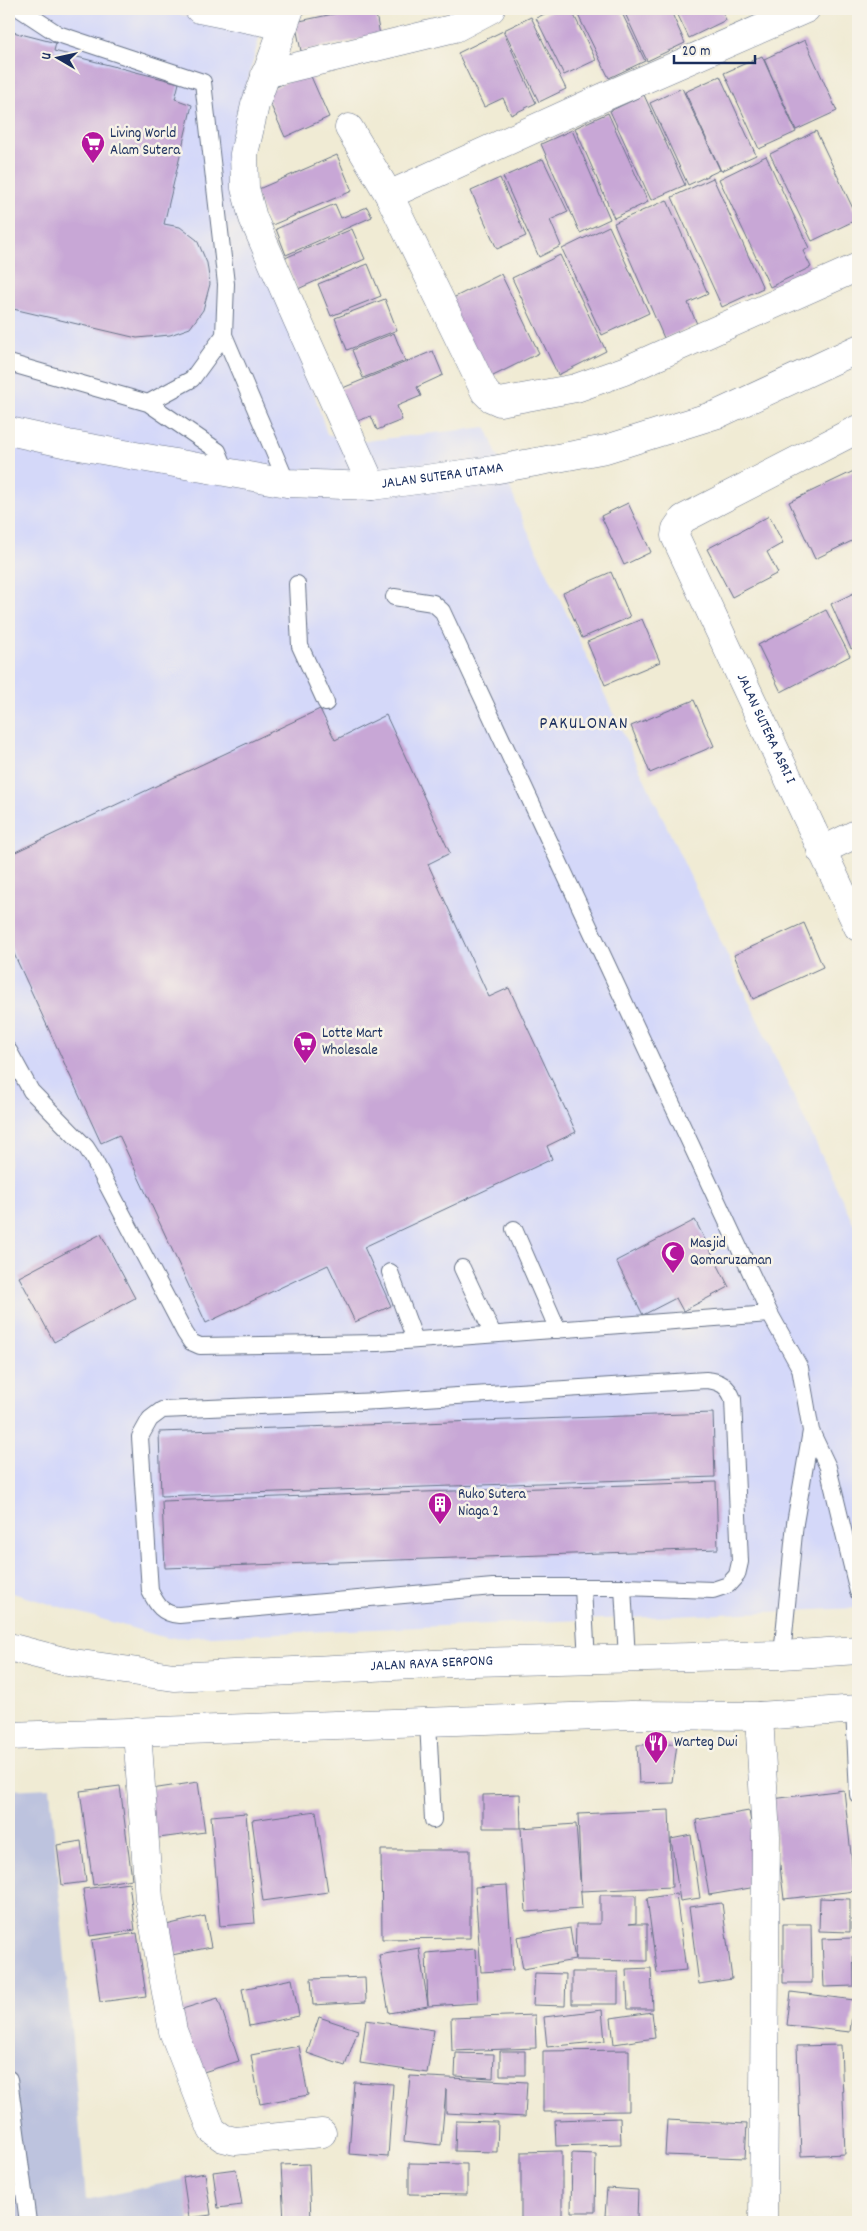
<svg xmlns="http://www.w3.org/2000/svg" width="867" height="2231" viewBox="0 0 867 2231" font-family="Dekko,sans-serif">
<rect width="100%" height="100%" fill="#f7f3e8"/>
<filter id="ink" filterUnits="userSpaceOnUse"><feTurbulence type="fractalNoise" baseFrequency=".02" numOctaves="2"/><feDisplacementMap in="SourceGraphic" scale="10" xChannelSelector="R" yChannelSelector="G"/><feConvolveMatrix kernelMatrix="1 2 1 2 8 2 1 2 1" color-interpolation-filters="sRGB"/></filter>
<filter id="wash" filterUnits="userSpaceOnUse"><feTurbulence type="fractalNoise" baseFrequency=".0096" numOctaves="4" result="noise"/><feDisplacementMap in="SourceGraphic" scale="20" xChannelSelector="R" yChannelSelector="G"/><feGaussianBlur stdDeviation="1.12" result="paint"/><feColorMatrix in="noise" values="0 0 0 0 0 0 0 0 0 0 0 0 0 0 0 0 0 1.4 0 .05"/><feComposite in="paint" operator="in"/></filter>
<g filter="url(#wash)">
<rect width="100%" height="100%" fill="#f0ebd4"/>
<path fill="#d4d8f9" d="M 9,9 L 153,9 L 261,31 L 238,118 L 233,197 L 300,349 L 327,434 L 357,442 L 486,427 L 523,521 L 858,1233 L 858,1608 L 166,1638 L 9,1592 Z"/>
<path fill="#bdc3de" d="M 50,1788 L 86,2200 L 184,2179 L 189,2222 L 9,2222 L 9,1790 Z"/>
<g id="blocks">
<path fill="#c8a7d6" d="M 357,9 L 375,9 L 380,35 L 301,51 L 295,22 Z
M 555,9 L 571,9 L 596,60 L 564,75 L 536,18 Z
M 575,9 L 620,9 L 645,61 L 609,78 Z
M 623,9 L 670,9 L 685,43 L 647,61 Z
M 675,9 L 721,9 L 726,20 L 689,38 Z
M 531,17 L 566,89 L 539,102 L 504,30 Z
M 9,31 L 56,43 L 54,51 L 179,83 L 175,99 L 192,105 L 164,224 L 180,227 L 197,240 L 207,263 L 210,284 L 203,310 L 190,328 L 170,335 L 137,338 L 9,308 Z
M 503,31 L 536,103 L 511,115 L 503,98 L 484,107 L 458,53 Z
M 805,40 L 837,111 L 796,130 L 764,59 Z
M 762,56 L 796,132 L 759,149 L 724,73 Z
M 309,72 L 329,117 L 285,137 L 265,92 Z
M 720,76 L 756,155 L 721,171 L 685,92 Z
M 682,88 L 720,170 L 688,185 L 650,103 Z
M 644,95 L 685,185 L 651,200 L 610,111 Z
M 608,113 L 648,202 L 614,218 L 575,128 Z
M 572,130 L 610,219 L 580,233 L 541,144 Z
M 816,131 L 858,219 L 812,241 L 770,154 Z
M 337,155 L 352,191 L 270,226 L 254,191 Z
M 766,156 L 809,248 L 803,251 L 811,267 L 770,287 L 719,179 Z
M 543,159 L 568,212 L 550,220 L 561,246 L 539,257 L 503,177 Z
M 500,178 L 526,236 L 497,249 L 471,191 Z
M 713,178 L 763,288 L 722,307 L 672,197 Z
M 667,200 L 708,294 L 688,303 L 697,324 L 664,338 L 614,223 Z
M 335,204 L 341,218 L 367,207 L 372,217 L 286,255 L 276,229 Z
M 609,226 L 649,313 L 602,335 L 562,249 Z
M 352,229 L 365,259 L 298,289 L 285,258 Z
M 560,255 L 606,351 L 558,375 L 512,278 Z
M 368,264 L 381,296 L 331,316 L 318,284 Z
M 501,274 L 539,353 L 487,379 L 449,300 Z
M 385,299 L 397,330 L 347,350 L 335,318 Z
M 394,333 L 405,361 L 363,378 L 352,350 Z
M 433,351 L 443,375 L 417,387 L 421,396 L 397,406 L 402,420 L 377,430 L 371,416 L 347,425 L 333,392 Z
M 858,469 L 858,538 L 815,559 L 789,502 Z
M 628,503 L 651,552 L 624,565 L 601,516 Z
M 769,516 L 783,543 L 767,552 L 778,573 L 732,597 L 707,549 Z
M 611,572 L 630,617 L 582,638 L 563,593 Z
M 858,591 L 858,645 L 851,649 L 831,604 Z
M 826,610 L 850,656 L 781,692 L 758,645 Z
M 642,619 L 660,662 L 605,685 L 587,642 Z
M 694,700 L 714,746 L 650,773 L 631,726 Z
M 320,709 L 335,740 L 386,715 L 450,853 L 428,864 L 489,997 L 509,988 L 576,1132 L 547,1146 L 552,1159 L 364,1247 L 391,1306 L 355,1322 L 328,1265 L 206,1323 L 119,1135 L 101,1143 L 9,943 L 9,855 Z
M 804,923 L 823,967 L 753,999 L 734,955 Z
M 695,1220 L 729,1287 L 683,1311 L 676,1298 L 643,1315 L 616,1261 Z
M 101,1234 L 135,1298 L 54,1342 L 19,1277 Z
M 713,1413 L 715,1477 L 161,1496 L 159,1432 Z
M 716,1482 L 718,1549 L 165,1568 L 162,1501 Z
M 677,1744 L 672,1782 L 639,1783 L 637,1745 Z
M 198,1782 L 205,1832 L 151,1839 L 145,1790 Z
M 120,1786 L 132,1879 L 93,1885 L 80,1791 Z
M 844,1790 L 855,1891 L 784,1899 L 772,1799 Z
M 520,1794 L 521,1828 L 483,1828 L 483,1795 Z
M 669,1810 L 672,1887 L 581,1891 L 578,1814 Z
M 316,1811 L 328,1892 L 263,1901 L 252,1820 Z
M 749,1811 L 762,1886 L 709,1895 L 696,1820 Z
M 246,1813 L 255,1923 L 220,1926 L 211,1816 Z
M 576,1824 L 582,1908 L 526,1912 L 521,1828 Z
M 691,1835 L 700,1898 L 680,1901 L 671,1839 Z
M 81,1841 L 86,1882 L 62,1885 L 57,1845 Z
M 381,1850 L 470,1850 L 470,1938 L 382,1939 Z
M 129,1883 L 135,1930 L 90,1936 L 83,1889 Z
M 507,1885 L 513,1970 L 481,1972 L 475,1887 Z
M 676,1894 L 686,1970 L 657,1973 L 647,1898 Z
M 600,1895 L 636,1895 L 636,1923 L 629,1924 L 647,1924 L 647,1961 L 575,1960 L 576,1924 L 600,1924 Z
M 820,1898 L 850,1899 L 850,1932 L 819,1931 Z
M 722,1903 L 732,1979 L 699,1984 L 689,1907 Z
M 205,1916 L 211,1947 L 172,1955 L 166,1925 Z
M 783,1924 L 811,1924 L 812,1983 L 783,1983 Z
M 570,1928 L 575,1960 L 523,1969 L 517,1937 Z
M 137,1933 L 146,1996 L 100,2002 L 92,1940 Z
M 853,1938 L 854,1986 L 824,1987 L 822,1939 Z
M 419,1948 L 428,2005 L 426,1953 L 475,1949 L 478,2003 L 428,2006 L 389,2013 L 379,1955 Z
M 651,1968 L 653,2009 L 628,2009 L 626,1969 Z
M 572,1972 L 618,1972 L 618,2004 L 572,2004 Z
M 535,1973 L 566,1974 L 565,2006 L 533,2005 Z
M 365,1977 L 366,2002 L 313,2005 L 311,1979 Z
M 292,1979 L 299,2016 L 249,2026 L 242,1989 Z
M 791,1992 L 854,2000 L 850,2032 L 787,2025 Z
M 218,1998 L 239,2061 L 197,2074 L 176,2011 Z
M 602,2010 L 605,2041 L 547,2047 L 544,2017 Z
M 652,2012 L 655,2038 L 614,2044 L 611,2018 Z
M 535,2015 L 536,2048 L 452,2051 L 451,2018 Z
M 319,2017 L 358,2030 L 345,2066 L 307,2053 Z
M 366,2020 L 434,2030 L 427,2073 L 360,2063 Z
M 841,2045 L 845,2154 L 801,2156 L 797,2046 Z
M 299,2046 L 308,2095 L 260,2104 L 251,2055 Z
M 629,2050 L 629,2111 L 543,2112 L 543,2051 Z
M 500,2051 L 525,2051 L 525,2075 L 500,2075 Z
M 456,2053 L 494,2054 L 493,2078 L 455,2076 Z
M 410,2076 L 527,2082 L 525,2117 L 446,2113 L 446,2089 L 441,2145 L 404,2141 Z
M 354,2082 L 393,2084 L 388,2157 L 349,2154 Z
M 620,2118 L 621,2144 L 556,2146 L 555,2120 Z
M 667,2120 L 747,2124 L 745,2158 L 665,2155 Z
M 456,2121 L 498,2122 L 497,2152 L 455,2151 Z
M 562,2151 L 562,2219 L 521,2220 L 521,2152 Z
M 572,2153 L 596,2154 L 595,2212 L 571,2212 Z
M 409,2163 L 467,2164 L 467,2195 L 409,2194 Z
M 309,2164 L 311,2222 L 284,2222 L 281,2165 Z
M 236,2169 L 242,2205 L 218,2208 L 213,2172 Z
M 205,2173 L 211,2215 L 189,2218 L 183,2177 Z
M 607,2188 L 638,2190 L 637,2218 L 605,2216 Z"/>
</g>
</g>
<g filter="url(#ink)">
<use href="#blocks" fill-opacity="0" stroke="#667187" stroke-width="1"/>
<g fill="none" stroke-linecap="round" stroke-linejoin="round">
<g stroke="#667187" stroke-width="18">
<path id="lane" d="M 20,9 L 58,34 L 203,82 L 226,284 L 224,335 L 192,379 L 148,403
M 224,335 L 287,483
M 9,363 L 148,403 L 218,451 L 227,473
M 297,584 L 300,646 L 326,703
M 394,597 L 433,603 L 442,611 L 770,1314 L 800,1368 L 811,1431 L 828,1467 L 858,1592
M 9,1051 L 31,1091 L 86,1147 L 93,1158 L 185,1333 L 191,1342 L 200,1346 L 378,1343 L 770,1314
M 514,1229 L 558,1330
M 462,1268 L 493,1334
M 390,1272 L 415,1340
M 706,1380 C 720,1381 728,1386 733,1399 L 740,1562 L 737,1575 L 728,1585 L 713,1590 L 623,1587 L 493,1587 L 179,1615 C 162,1614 157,1605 150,1591 L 140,1437 L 150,1419 L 162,1410 L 379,1401 Z
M 623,1587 L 627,1659
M 583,1588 L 587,1661
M 782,1655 L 795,1523 L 811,1431
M 854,1709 L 858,1795
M 428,1722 L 433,1820
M 9,2079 L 28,2222"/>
</g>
<g stroke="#667187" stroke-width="29">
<g id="street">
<path d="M 199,9 L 284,26"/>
<path d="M 290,9 L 255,105 L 244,154 L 245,188 L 253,218 L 296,317 L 372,486"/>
<path d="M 265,74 L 455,28 L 491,9"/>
<path d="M 349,128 L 389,195 L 485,392 L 491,398 L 500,402 L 576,388 L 624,371 L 858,267"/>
<path d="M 389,195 L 604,97 L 806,9"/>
<path id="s1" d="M 858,429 L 683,519 L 676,529 L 675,536 L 858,927"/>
<path d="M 821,851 L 858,833"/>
<path d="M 759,1716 L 766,1836 L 763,2222"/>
<path d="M 137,1731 L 149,1899 L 173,2031 L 212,2130 L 223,2138 L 235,2141 L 322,2133"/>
</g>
</g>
<g stroke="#667187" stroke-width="29">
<g id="secondary">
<path id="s2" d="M 9,431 L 68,444 L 287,483 L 372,486 L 493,470 L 606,449 L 718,414 L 858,349"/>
</g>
</g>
<g stroke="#667187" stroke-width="29">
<g id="primary">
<path id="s3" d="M 9,1647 L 67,1662 L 174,1677 L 473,1662 L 782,1655 L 858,1650"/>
<path d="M 9,1736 L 631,1715 L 759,1716 L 858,1709"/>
</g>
</g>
<use href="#lane" stroke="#fff" stroke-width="16"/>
<use href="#street" stroke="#fff" stroke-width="28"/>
<use href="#secondary" stroke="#fff" stroke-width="28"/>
<use href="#primary" stroke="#fff" stroke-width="28"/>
</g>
</g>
<defs>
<g id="supermarket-pin" transform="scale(1.25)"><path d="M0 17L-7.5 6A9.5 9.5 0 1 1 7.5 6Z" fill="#b5179e" stroke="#f7f3e8"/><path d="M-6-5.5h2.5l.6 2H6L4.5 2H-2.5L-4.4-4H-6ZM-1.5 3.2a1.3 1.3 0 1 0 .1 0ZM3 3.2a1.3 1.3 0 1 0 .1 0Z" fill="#fff"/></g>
<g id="mosque-pin" transform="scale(1.25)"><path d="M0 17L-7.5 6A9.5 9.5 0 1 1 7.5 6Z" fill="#b5179e" stroke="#f7f3e8"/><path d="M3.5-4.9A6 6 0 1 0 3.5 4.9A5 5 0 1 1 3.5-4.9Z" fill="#fff"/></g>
<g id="building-pin" transform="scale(1.25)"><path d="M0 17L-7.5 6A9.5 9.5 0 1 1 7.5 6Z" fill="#b5179e" stroke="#f7f3e8"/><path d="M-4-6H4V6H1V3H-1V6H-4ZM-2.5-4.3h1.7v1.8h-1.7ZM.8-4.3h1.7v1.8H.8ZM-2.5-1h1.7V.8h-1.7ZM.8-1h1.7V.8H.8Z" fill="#fff"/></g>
<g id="restaurant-pin" transform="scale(1.25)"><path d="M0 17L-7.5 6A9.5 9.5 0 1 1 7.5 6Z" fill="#b5179e" stroke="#f7f3e8"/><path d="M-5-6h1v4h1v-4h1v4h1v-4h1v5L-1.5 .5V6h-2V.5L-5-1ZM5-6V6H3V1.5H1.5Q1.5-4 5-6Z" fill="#fff"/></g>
</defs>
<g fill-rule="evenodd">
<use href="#supermarket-pin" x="93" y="143"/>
<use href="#supermarket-pin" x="305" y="1043"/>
<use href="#mosque-pin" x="673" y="1253"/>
<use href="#building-pin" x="440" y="1504"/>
<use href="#restaurant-pin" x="656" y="1743"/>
</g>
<g text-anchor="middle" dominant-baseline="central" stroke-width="5" stroke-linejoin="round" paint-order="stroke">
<g font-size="15" fill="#1b2f5e" stroke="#f7f3e8" text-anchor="start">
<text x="110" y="134">Living World<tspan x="110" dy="17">Alam Sutera</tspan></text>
<text x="322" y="1034">Lotte Mart<tspan x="322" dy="17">Wholesale</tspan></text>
<text x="690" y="1244">Masjid<tspan x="690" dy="17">Qomaruzaman</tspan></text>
<text x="458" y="1495">Ruko Sutera<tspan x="458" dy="17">Niaga 2</tspan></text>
<text x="674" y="1743">Warteg Dwi</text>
</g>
<g font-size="15" fill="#1b2f5e" stroke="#f7f3e8">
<text stroke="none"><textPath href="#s2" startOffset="439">JALAN SUTERA UTAMA</textPath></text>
<text stroke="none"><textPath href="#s1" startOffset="429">JALAN SUTERA ASRI I</textPath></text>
<text stroke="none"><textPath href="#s3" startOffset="426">JALAN RAYA SERPONG</textPath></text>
</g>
<g font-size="18" letter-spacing="1" fill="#1b2f5e" stroke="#f7f3e8">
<text x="584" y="724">PAKULONAN</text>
</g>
</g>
<rect width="867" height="2231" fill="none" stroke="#f7f3e8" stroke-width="30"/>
<g transform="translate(58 58) rotate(279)" stroke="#f7f3e8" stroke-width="4" paint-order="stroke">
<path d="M0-4L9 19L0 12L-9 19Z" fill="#1b2f5e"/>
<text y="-8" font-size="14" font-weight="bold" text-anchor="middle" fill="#1b2f5e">U</text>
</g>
<path d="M674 55v8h81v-8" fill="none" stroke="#1b2f5e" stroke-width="2.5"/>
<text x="682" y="55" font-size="15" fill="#1b2f5e" stroke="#f7f3e8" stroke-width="4" paint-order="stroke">20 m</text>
</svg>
